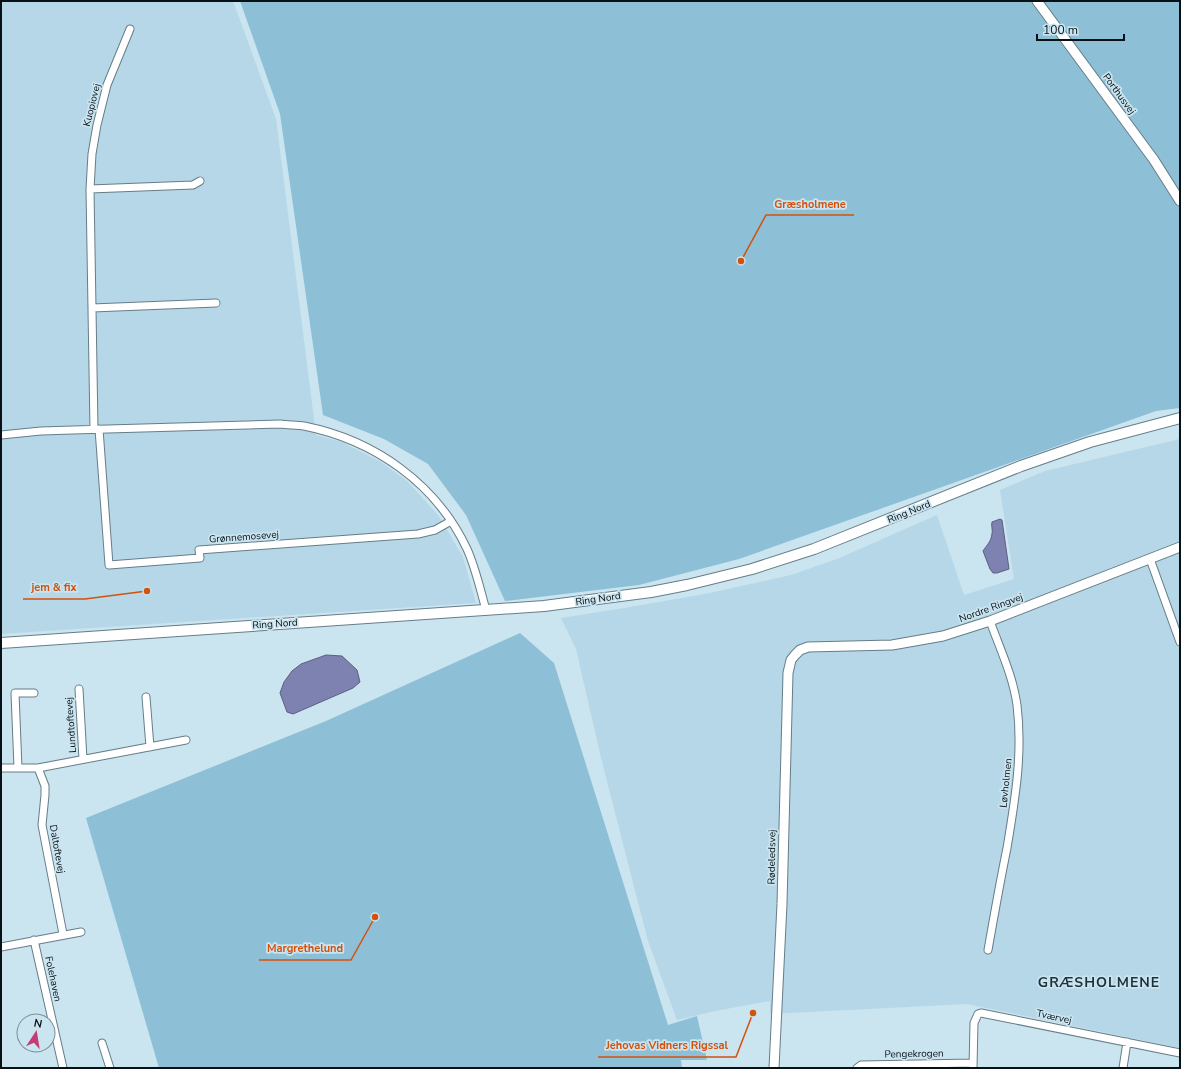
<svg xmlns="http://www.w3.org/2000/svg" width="1181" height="1069" viewBox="0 0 1181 1069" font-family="'Nunito Sans',sans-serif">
<rect width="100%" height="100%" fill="#cae4f0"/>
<path fill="#b6d7e7" d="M 1,1 L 233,1 L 276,119 L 316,435 L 342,442 L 381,462 L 407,481 L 438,515 L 463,557 L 476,603 L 1,634 Z
M 1180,439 L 1180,1048 L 967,1004 L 770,1014 L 770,1001 L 715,1011 L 677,1020 L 648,941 L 601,758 L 576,649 L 561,618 L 618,609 L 705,594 L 791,575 L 837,559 L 937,515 L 964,595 L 1014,579 L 1000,490 L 1045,471 Z"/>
<path fill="#8dc0d7" d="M 240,1 L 1180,1 L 1180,408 L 1156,411 L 739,559 L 639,585 L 505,601 L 466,515 L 428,464 L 384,439 L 323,415 L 280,114 Z
M 520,633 L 554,663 L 668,1025 L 697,1016 L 707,1060 L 681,1060 L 682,1068 L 159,1068 L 86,818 L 326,721 Z"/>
<path fill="#7e82b0" stroke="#5b6082" d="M 1000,519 L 1002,520 L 1009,569 L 997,573 L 993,573 L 990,569 L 983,551 C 986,546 991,542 992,534 C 993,530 991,526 992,522 Z
M 326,655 L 342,656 L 357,670 L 360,682 L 353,688 L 293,714 L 287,712 L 280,693 L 284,682 L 292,671 L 301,664 Z"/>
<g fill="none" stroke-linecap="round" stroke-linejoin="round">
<g stroke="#667d88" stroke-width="9">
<path id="minor" d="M 90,189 L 193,185 L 200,181
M 92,308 L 216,303
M 94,429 L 90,189 L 92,154 L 97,125 L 107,85 L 130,29
M 99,429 L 109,565 L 200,558 L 199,550 L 418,534 L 435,530 L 451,521
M 1,435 L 41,431 L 73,430 L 280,424 C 288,425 296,425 304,426 C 374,440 436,483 467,549 C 476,569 480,589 486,610
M 1150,559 L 1180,642
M 79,689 L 83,759
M 146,697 L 150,747
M 1,768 L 38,768 L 186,740
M 18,768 L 15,693 L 34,693
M 38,768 L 45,786 L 45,795 L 42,825 L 63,934
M 34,940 L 63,1068
M 1,947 L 81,932
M 988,950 C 994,916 1000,882 1007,848 C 1015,800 1023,754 1017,705 C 1013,676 1000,649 990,621
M 102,1043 L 110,1068
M 857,1068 L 861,1065 L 973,1063
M 973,1068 L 974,1023 L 978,1014 L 981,1013 L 1180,1053
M 1123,1068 L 1127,1042"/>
</g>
<g stroke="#667d88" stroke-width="11">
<path id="tertiary" d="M 1037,1 L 1154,160 L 1180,201
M 774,1068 L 782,904 L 788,673 L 791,660 L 795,655 L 800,650 L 808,647 L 892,645 L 943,636 L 990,621 L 1180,547"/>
</g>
<g stroke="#667d88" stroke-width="12">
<path id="secondary" d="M 1,643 L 544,606 L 651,592 L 687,585 L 752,569 L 814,549 L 1021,466 L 1090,442 L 1180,418"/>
</g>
<use href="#minor" stroke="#fff" stroke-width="7"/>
<use href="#tertiary" stroke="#fff" stroke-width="9"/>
<use href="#secondary" stroke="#fff" stroke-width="10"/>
</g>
<g text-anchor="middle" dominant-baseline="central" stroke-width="3.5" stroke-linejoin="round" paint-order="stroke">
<g font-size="10" fill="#081115" stroke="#cae4f0">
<text transform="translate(1119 94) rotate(54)">Porthusvej</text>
<text transform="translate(92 105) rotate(-76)">Kuopiovej</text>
<text transform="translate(909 512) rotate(-22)">Ring Nord</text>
<text transform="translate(244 537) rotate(-4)">Grønnemosevej</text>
<text transform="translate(598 599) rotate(-8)">Ring Nord</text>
<text transform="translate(991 608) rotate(-20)">Nordre Ringvej</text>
<text transform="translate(275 624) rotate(-4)">Ring Nord</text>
<text transform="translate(71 725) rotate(-94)">Lundtoftevej</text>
<text transform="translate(1006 783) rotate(-84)">Løvholmen</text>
<text transform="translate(57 849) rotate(80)">Daltoftevej</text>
<text transform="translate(772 857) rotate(-89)">Rødeledsvej</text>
<text transform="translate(53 979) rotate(78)">Folehaven</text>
<text transform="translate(1054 1017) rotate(12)">Tværvej</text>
<text transform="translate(914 1054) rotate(-1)">Pengekrogen</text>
</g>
<g font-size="14" font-weight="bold" letter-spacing="1" fill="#1c313a" stroke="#cae4f0">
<text x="1099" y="982">GRÆSHOLMENE</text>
</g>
</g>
<path fill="none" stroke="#d2520d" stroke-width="1.5" d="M741 261L766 215H854M147 591L85 599H23M375 917L351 960H259M753 1013L736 1057H598"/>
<g fill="#d2520d" stroke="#cae4f0" stroke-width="1.5">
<circle cx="741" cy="261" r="4"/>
<circle cx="147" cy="591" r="4"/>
<circle cx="375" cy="917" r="4"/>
<circle cx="753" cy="1013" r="4"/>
</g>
<g font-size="11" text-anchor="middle" font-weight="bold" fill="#d2520d" stroke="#cae4f0" stroke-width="3.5" stroke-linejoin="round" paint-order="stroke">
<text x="810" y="208">Græsholmene</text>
<text x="54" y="591">jem &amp; fix</text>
<text x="305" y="952">Margrethelund</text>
<text x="667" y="1049">Jehovas Vidners Rigssal</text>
</g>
<rect width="1181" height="1069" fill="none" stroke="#081115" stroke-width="4"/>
<g transform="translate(36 1033) rotate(12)"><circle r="19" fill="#cae4f0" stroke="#7c9098"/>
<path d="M0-3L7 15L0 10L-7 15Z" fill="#c53b75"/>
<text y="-6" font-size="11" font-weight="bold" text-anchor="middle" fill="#081115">N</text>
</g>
<path d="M1037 34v6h87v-6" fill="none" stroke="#081115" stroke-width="2"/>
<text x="1043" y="34" font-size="12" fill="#081115" stroke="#cae4f0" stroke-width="3" paint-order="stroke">100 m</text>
</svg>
